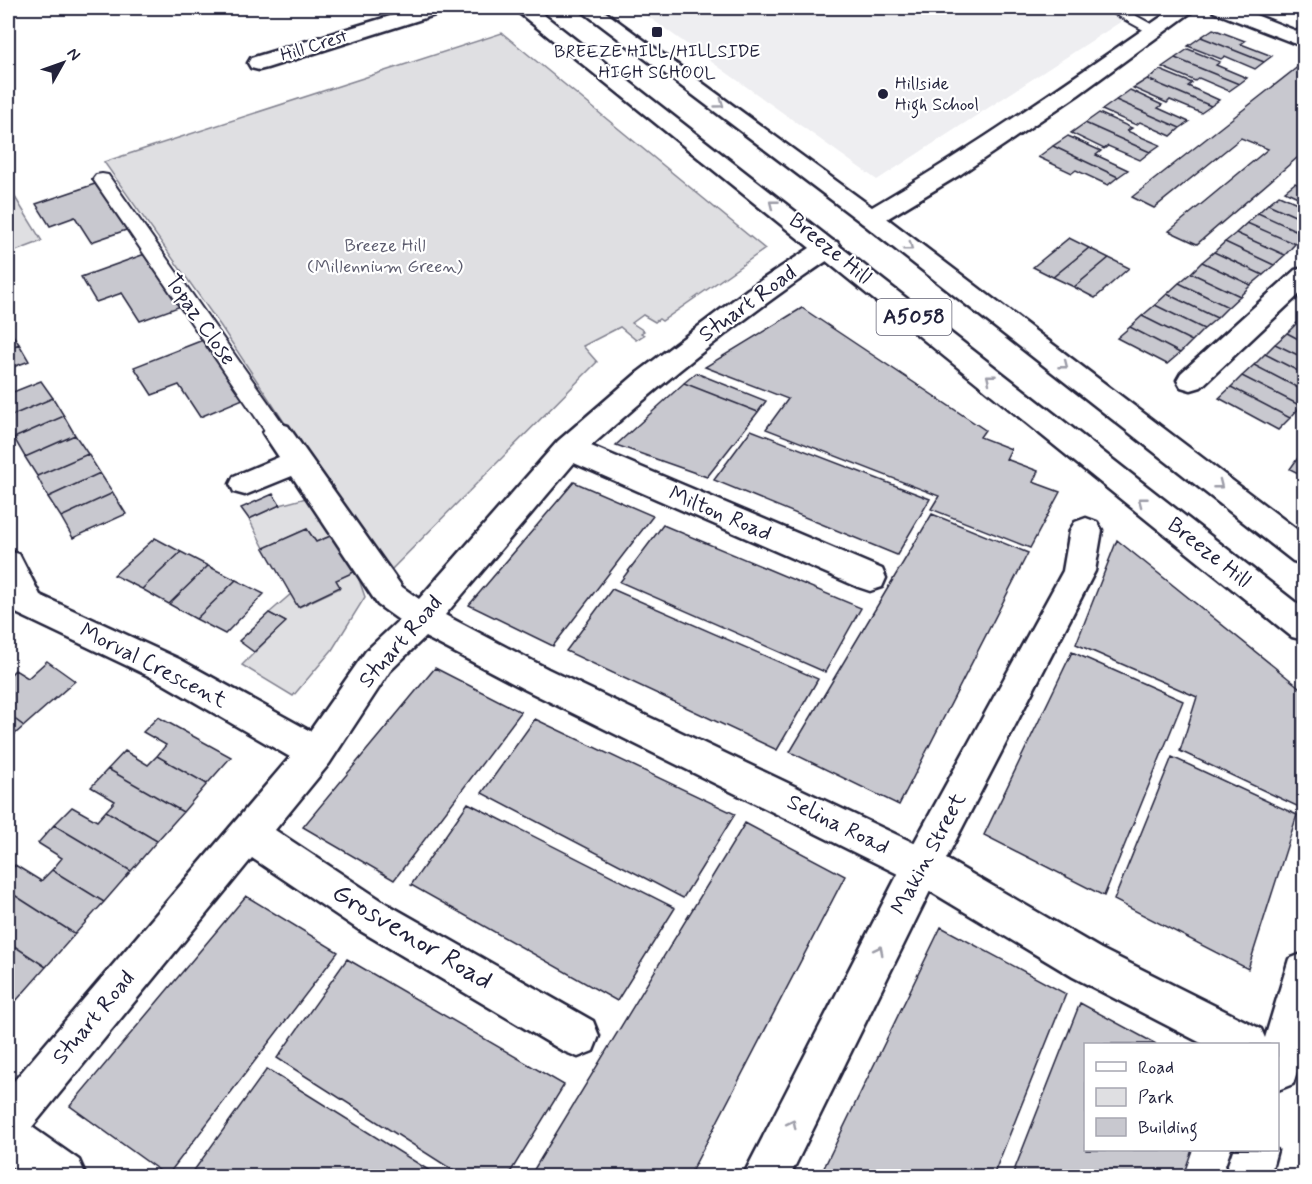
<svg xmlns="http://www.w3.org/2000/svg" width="1312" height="1184" viewBox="0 0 1312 1184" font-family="Mynerve,sans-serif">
<rect width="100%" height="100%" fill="#fff"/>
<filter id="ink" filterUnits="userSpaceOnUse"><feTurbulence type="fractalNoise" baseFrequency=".0167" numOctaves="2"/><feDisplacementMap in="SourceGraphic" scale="12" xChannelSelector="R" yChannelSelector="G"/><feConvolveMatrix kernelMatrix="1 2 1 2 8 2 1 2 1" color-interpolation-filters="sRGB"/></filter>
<g filter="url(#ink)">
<path fill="#eeeef1" d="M 636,8 L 1142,8 L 877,180 Z"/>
<path fill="#dfdfe2" stroke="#80808e" stroke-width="1.5" d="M 502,33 L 765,249 L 662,321 L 659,319 L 655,322 L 643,315 L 632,323 L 644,331 L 641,333 L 644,335 L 636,340 L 620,327 L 583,346 L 597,362 L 388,573 L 380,567 L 220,325 L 104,162 Z
M 13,194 L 42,241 L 8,254 L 8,197 Z
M 306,498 L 333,535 L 316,542 L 307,529 L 264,548 L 249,519 L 280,505 Z
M 356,571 L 365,597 L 332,650 L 293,696 L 242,665 L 285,622 L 269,613 L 291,594 L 299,607 L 340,588 L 336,580 Z"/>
<path fill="#c8c8cf" stroke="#22223b" stroke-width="1.5" d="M 1213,29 L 1245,41 L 1241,44 L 1272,56 L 1264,62 L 1201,37 Z
M 1201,37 L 1264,62 L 1255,69 L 1225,56 L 1221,59 L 1188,46 Z
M 1188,49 L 1220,62 L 1216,65 L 1247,78 L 1239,84 L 1175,58 Z
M 1175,58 L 1239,84 L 1229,91 L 1199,78 L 1195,81 L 1162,67 Z
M 1304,62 L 1304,152 L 1197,244 L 1169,231 L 1268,149 L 1241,138 L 1154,208 L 1132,197 Z
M 1160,70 L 1192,83 L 1188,86 L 1219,100 L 1211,106 L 1147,79 Z
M 1147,79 L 1211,106 L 1201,113 L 1170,100 L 1167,103 L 1133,88 Z
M 1130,90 L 1162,105 L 1158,108 L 1189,122 L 1180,128 L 1116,100 Z
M 1116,100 L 1180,128 L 1171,136 L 1140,122 L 1136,125 L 1102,110 Z
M 1099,113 L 1132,128 L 1127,131 L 1160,145 L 1150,152 L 1085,123 Z
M 1085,123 L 1150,152 L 1140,160 L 1108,146 L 1104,149 L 1071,133 Z
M 1068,136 L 1101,151 L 1096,155 L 1128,170 L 1118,177 L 1053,146 Z
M 1053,146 L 1118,177 L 1108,185 L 1076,170 L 1072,173 L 1038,157 Z
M 98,183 L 129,229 L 91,242 L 75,217 L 50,226 L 36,204 Z
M 1295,183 L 1304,187 L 1304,200 L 1285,191 Z
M 1279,195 L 1304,206 L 1304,220 L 1268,204 Z
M 1268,204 L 1304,220 L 1304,234 L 1258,213 Z
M 1258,213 L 1304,234 L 1304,236 L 1295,244 L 1247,223 Z
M 1247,223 L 1295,244 L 1285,255 L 1236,233 Z
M 1236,233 L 1285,255 L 1274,265 L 1225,242 Z
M 1069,238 L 1089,248 L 1053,277 L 1033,267 Z
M 1225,242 L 1274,265 L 1263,275 L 1214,252 Z
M 1089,248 L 1109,258 L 1074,287 L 1053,277 Z
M 1214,252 L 1263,275 L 1251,285 L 1202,262 Z
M 145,254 L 181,306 L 140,321 L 122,293 L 96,302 L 81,277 Z
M 1109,258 L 1129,268 L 1095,298 L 1074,287 Z
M 1202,262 L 1251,285 L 1240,296 L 1191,273 Z
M 1191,273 L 1240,296 L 1228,307 L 1179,283 Z
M 1179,283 L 1228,307 L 1217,318 L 1167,294 Z
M 1167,294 L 1217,318 L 1204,329 L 1155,305 Z
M 1155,305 L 1204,329 L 1192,341 L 1142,316 Z
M 802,308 L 985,430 L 980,437 L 1011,449 L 1006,459 L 1038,471 L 1033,482 L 1060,492 L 1030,548 L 931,509 L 939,496 L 766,429 L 788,399 L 705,367 Z
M 1142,316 L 1192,341 L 1180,353 L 1130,327 Z
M 1297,323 L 1304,327 L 1304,342 L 1287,333 Z
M 1130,327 L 1180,353 L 1167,364 L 1117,338 Z
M 8,328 L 19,344 L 8,349 Z
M 1287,333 L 1304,342 L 1304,358 L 1275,344 Z
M 203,340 L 243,399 L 200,417 L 179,385 L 152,395 L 134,367 Z
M 19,344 L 29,361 L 8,369 L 8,349 Z
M 1275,344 L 1304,358 L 1304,374 L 1265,354 Z
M 1265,354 L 1304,374 L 1304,391 L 1254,365 Z
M 1254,365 L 1304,391 L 1304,402 L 1301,406 L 1242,376 Z
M 696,373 L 766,401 L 758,412 L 684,383 Z
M 1242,376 L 1301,406 L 1290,418 L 1231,387 Z
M 41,381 L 53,398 L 8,417 L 8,394 Z
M 684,383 L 758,412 L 707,477 L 616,445 Z
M 1231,387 L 1290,418 L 1278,430 L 1219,398 Z
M 53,398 L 64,416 L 14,438 L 8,427 L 8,417 Z
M 64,416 L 75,435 L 25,457 L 14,438 Z
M 751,430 L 930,499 L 897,555 L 714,480 Z
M 75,435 L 88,454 L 37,476 L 25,457 Z
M 88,454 L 100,473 L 48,497 L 37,476 Z
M 1300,455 L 1304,457 L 1304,476 L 1290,469 Z
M 100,473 L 113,493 L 61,517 L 48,497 Z
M 574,482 L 653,516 L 553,646 L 469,605 Z
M 113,493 L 126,514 L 73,538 L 61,517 Z
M 273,494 L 280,505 L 249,519 L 241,508 Z
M 932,514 L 1028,553 L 899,805 L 790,752 Z
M 663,525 L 861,608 L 825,672 L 620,582 Z
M 307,529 L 316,542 L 333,535 L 356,571 L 336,580 L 340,587 L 298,607 L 264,548 Z
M 155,538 L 181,552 L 142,589 L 114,575 Z
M 1117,540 L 1304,691 L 1304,796 L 1301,808 L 1180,751 L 1197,697 L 1076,644 Z
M 181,552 L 208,566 L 169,604 L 142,589 Z
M 208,566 L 236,580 L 196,619 L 169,604 Z
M 236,580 L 264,594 L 225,634 L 196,619 Z
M 612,589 L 818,679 L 777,750 L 566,651 Z
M 269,613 L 286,622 L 254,652 L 239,641 Z
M 1072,652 L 1183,701 L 1104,896 L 984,835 Z
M 47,661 L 75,681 L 24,726 L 8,714 L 8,677 L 15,670 L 28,678 Z
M 435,668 L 521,712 L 394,880 L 303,827 Z
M 8,714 L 24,726 L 8,740 Z
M 158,717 L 231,757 L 207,784 L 157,756 L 166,745 L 143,732 Z
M 535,719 L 735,814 L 683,898 L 482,793 Z
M 125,751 L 148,765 L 157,756 L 207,784 L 183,812 L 108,769 Z
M 1172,757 L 1297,815 L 1248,969 L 1114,900 Z
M 108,769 L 183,812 L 157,841 L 106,811 L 115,801 L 91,787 Z
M 468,803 L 675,908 L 617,1001 L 411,885 Z
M 72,807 L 97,821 L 106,811 L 157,841 L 131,871 L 54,825 Z
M 745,823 L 845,876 L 689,1176 L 530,1176 Z
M 54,825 L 131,871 L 104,902 L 52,870 L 62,858 L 38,843 Z
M 15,865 L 41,881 L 52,870 L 104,902 L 75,934 L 8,891 L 8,873 Z
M 8,891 L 75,934 L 46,967 L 8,942 Z
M 246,896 L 338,952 L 167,1176 L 70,1106 Z
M 941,927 L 1066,994 L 993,1176 L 820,1176 Z
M 8,942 L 46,967 L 16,1001 L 8,995 Z
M 347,959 L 564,1085 L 508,1176 L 462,1176 L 277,1058 Z
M 1080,1003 L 1156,1044 L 1086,1044 L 1086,1150 L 1192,1150 L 1183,1176 L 1012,1176 Z
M 267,1069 L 438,1176 L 190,1176 Z"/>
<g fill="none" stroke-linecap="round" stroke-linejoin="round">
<g stroke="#22223b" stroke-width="4">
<path id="service" d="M 1104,8 L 1122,8 L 1162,30 L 1154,35 L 1149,33 Z
M 102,174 L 108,175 L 286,428 L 289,433 L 286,438 L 278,441 L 270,438 L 93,179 L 96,175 Z"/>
</g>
<g stroke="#22223b" stroke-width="5">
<path id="minor" d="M 417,8 L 447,8 L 444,12 L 267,68 L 259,70 L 251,68 L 248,63 L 251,58 Z
M 1174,8 L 1197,8 L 1078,95 L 961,174 L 880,223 L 871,225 L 862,223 L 859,218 L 862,213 C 970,150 1072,79 1174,8 Z
M 1211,8 L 1238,8 L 1304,34 L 1304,47 L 1214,12 Z
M 828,240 L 837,242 L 841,248 L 837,254 C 750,312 669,376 591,446 L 882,569 L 886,578 L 882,587 L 870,591 L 858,587 L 574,463 L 445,615 L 548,669 L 914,843 L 1063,571 L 1070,530 L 1075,522 L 1086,518 L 1097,522 L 1102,530 L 1095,571 L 946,859 L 1101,949 L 1261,1029 L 1265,1038 L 1289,959 L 1304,953 L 1304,1050 L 1293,1084 L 1278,1090 L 1278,1044 L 1203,1044 L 1073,977 L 930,891 L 790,1176 L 743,1176 L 898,874 L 524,689 L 425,637 L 390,671 L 329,764 L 275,830 L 387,904 L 593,1021 L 599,1036 L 593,1051 L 578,1057 L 563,1051 L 359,930 L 252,858 L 32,1127 L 79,1160 L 86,1176 L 25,1176 L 8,1164 L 8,1088 L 290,757 L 155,679 L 16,613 L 8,596 L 8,551 L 19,554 L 40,595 L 179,659 L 310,731 L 366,651 L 399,620 L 378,605 L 292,476 L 245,495 L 234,492 L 230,484 L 234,476 L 279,457 L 263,433 L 268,426 L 278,423 L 288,426 L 402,587 L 419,599 L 558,441 L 637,373 L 748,289 L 819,242 Z
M 1304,268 L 1304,290 L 1201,387 L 1191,390 L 1181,387 L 1177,380 L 1181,373 L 1295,270 Z
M 1233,1150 L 1277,1150 L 1270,1176 L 1224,1176 Z"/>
</g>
<g stroke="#22223b" stroke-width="5">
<path id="trunk" d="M 513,8 L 535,8 L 1304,609 L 1304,640 L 1292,637 L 1195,559 Z
M 578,8 L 600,8 L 880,213 L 1304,535 L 1304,564 L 1293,561 L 862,223 Z"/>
</g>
<use href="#service" fill="#fff" fill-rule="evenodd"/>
<use href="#minor" fill="#fff" fill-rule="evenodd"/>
<use href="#trunk" fill="#fff" fill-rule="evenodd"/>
</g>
<defs><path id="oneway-chevron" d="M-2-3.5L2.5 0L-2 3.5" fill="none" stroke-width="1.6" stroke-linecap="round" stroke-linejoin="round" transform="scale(1.5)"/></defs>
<g stroke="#9c9ca7">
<use href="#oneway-chevron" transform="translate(720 104) rotate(36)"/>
<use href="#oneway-chevron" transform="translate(773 204) rotate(-142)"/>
<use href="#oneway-chevron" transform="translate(909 247) rotate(37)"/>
<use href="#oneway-chevron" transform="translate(1064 365) rotate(38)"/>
<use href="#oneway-chevron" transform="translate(990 378) rotate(-141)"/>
<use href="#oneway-chevron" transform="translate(1219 485) rotate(38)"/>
<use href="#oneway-chevron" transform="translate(1142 501) rotate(-142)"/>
<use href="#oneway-chevron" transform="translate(879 950) rotate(-63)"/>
<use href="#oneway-chevron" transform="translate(792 1124) rotate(-63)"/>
</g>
</g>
<g fill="#22223b" stroke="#fff" stroke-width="2">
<rect x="651" y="26" width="12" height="12" rx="3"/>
<circle cx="883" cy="94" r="6"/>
</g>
<g text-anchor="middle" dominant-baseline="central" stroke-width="4.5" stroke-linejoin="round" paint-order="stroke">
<g font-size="18" fill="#22223b" stroke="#fff">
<text transform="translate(314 46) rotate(-17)">Hill Crest</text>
</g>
<g font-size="18" fill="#22223b" stroke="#fff">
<text x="657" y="52">BREEZE HILL/HILLSIDE<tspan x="657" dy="21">HIGH SCHOOL</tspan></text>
<text x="895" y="84" text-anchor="start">Hillside<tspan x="895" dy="21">High School</tspan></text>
</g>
<g font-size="18" fill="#5b5b6d" stroke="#fff">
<text x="385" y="246">Breeze Hill<tspan x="385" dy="21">(Millennium Green)</tspan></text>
</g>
<rect fill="#fff" stroke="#646476" stroke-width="1.5" x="876.5" y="299" width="75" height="36" rx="4.5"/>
<g font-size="21" font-weight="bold" fill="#22223b">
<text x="914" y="317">A5058</text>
</g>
<g font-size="22" fill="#22223b" stroke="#fff">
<text transform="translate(830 249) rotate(39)">Breeze Hill</text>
<text transform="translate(748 304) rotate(-36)">Stuart Road</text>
<text transform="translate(200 320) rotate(55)">Topaz Close</text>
<text transform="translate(720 514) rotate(23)">Milton Road</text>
<text transform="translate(1209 553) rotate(38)">Breeze Hill</text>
<text transform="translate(401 642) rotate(-49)">Stuart Road</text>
<text transform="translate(153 666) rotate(27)">Morval Crescent</text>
<text transform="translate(838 825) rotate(26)">Selina Road</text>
<text transform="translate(929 854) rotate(-62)">Makin Street</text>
<text transform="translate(94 1018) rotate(-50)">Stuart Road</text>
</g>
<g font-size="27" fill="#22223b" stroke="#fff">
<text transform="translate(412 937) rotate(31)">Grosvenor Road</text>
</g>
</g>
<rect width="1312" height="1184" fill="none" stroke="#fff" stroke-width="30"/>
<rect x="15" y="15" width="1282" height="1154" fill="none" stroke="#22223b" stroke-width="2" filter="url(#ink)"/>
<rect x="1084" y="1043" width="195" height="108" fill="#ffffff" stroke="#a7a7b1" stroke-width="1.5"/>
<rect x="1096" y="1062" width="30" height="9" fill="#ffffff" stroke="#a7a7b1" stroke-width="1.5"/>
<text x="1138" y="1073" font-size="18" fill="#22223b">Road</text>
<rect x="1096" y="1088" width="30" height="18" fill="#dfdfe2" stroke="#a7a7b1" stroke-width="1.5"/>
<text x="1138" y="1103" font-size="18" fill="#22223b">Park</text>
<rect x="1096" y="1118" width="30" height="18" fill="#c8c8cf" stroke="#a7a7b1" stroke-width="1.5"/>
<text x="1138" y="1133" font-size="18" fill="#22223b">Building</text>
<g transform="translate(63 63) rotate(50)" stroke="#ffffff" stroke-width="4.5" paint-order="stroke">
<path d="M0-4.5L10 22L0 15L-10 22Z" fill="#22223b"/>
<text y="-9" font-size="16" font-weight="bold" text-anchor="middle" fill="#22223b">N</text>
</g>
</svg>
